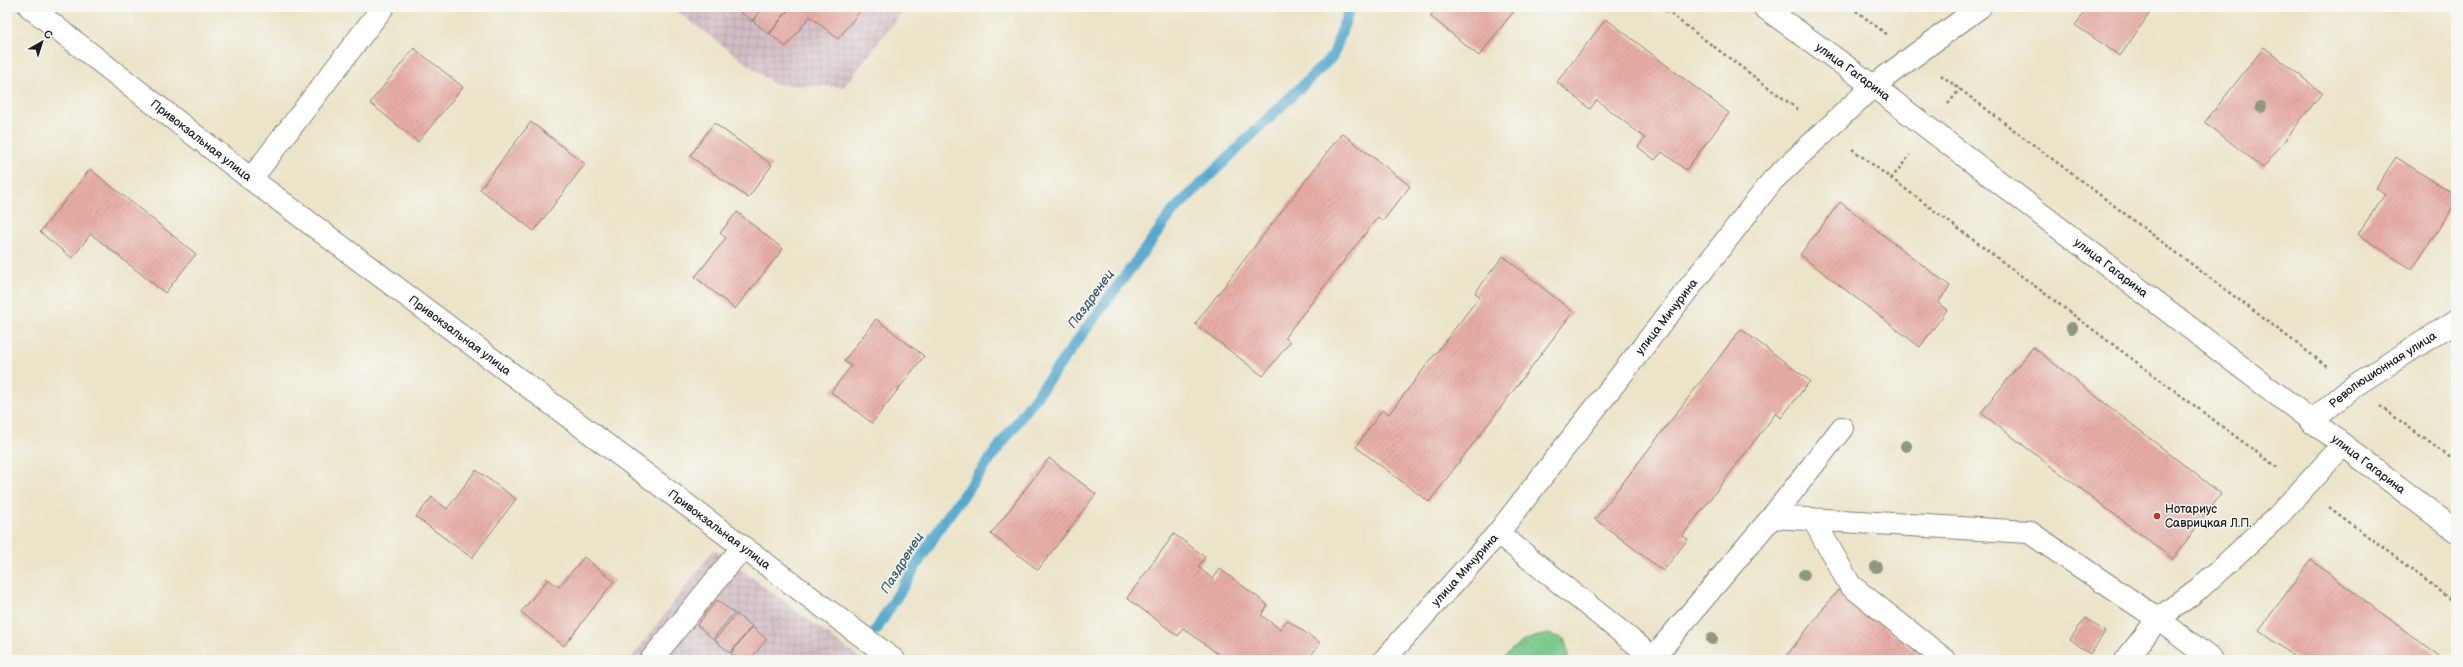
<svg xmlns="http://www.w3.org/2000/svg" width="2463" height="667" viewBox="0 0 2463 667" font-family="'Balsamiq Sans',sans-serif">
<defs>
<pattern id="industrial-grid" width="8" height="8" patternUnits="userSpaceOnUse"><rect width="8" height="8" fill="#d2bdc5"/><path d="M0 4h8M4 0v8" fill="none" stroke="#b4a2a9"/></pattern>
<pattern id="grass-dots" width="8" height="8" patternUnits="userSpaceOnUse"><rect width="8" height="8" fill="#7acb8c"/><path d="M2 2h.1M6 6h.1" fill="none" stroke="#69ae78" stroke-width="1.8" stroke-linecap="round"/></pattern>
<pattern id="building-hatch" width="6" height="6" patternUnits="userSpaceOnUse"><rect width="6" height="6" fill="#e7ada5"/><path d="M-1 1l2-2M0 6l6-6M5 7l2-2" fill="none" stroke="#c6948d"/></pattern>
</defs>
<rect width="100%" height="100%" fill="#f6f6f2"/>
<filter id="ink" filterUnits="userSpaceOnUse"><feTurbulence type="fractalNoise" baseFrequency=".025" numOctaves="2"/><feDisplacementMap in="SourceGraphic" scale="8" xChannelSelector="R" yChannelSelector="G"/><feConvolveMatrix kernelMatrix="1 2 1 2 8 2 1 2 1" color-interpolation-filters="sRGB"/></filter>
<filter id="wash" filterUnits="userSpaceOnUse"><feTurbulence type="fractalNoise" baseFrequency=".012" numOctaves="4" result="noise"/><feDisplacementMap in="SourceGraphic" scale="16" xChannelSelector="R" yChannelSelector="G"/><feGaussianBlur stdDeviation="0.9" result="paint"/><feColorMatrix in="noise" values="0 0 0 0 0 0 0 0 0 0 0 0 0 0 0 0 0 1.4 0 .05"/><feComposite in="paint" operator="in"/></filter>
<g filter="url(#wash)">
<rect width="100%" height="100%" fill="#ece4c8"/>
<path fill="url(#industrial-grid)" d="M 671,7 L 906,7 L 844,87 L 774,84 Z
M 714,549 L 862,660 L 630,660 Z"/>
<path fill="url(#grass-dots)" stroke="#4b7454" d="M 1549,634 L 1564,639 L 1569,655 L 1566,660 L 1502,660 C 1515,643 1529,637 1549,634 Z"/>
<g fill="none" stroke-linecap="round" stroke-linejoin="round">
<path stroke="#51a9ce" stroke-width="11" d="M 876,630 L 942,524 L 1174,210 L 1333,56 L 1350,7"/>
</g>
<g id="blocks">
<path fill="url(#building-hatch)" d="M 738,7 L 763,7 L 752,21 L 737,9 Z
M 764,7 L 790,8 L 769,34 L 753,21 Z
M 790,7 L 856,7 L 860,11 L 838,39 L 810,16 L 786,47 L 770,34 Z
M 1438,7 L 1517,7 L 1479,56 L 1430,16 Z
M 2088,7 L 2154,7 L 2120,56 L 2075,25 Z
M 1606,19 L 1729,113 L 1686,170 L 1662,152 L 1655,160 L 1638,147 L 1645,138 L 1597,100 L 1590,109 L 1557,82 Z
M 2264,47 L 2322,93 L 2263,168 L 2205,122 Z
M 414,48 L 463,87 L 418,142 L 370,103 Z
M 531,122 L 585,164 L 534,231 L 480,189 Z
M 714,123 L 772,165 L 748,198 L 690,156 Z
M 1342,133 L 1410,186 L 1383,221 L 1378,217 L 1285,337 L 1290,342 L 1263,376 L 1195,324 Z
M 2396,157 L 2456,196 L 2456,202 L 2412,270 L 2358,234 L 2385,194 L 2376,188 Z
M 90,169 L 196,254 L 165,293 L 91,234 L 72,258 L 40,232 Z
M 1840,202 L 1950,286 L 1938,303 L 1947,310 L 1920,347 L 1800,255 Z
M 737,212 L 783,249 L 735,309 L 695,277 L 726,238 L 720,233 Z
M 1503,256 L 1573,312 L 1429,502 L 1356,447 L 1382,410 L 1389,414 L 1480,296 L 1475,293 Z
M 876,319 L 924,356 L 872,423 L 831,392 L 851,366 L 844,361 Z
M 1741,329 L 1810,381 L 1781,418 L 1776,413 L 1682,536 L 1688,539 L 1663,571 L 1595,519 Z
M 2033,347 L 2221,494 L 2173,559 L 1981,413 Z
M 1049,458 L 1096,494 L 1038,570 L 991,534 Z
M 476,470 L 516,499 L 472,558 L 416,517 L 432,497 L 447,509 Z
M 1174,534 L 1205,557 L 1198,567 L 1213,579 L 1220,569 L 1268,605 L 1261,615 L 1280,629 L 1287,620 L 1320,643 L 1308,660 L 1226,660 L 1183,628 L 1178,636 L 1127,598 Z
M 584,557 L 614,581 L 564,646 L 521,612 L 548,579 L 559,587 Z
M 2311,560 L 2444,660 L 2299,660 L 2259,630 Z
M 1838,590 L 1926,660 L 1791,660 L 1786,656 Z
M 717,600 L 734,613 L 713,639 L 697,625 Z
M 736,614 L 752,626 L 730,653 L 715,640 Z
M 2086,618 L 2105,632 L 2090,654 L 2070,639 Z
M 752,627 L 767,639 L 750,660 L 740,660 L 731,653 Z"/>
</g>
</g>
<g filter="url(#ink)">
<use href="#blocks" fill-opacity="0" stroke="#848072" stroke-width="1"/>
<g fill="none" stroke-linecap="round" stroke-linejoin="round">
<g stroke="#848072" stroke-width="24">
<path id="lane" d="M 251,179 L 383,7
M 1772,517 L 1842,428
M 1813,519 L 1850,585 L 1945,660
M 1498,533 L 1656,660
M 1653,658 L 1772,517 L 2029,532 L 2158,619 L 2212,660
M 651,660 L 742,548
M 2126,660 L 2158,619 L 2201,587 L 2278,516 L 2342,446"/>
</g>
<g stroke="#848072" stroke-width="24">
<g id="street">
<path id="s1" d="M 1384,660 L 1498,533 L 1773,180 L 1873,86 L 1980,7"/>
</g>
</g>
<g stroke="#848072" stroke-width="24">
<g id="secondary">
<path id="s2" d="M 30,7 L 251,179 L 894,660"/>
<path id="s3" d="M 1764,7 L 1873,86 L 2456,531"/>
<path id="s4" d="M 2311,422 L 2354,386 L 2456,321"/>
</g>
</g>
<path stroke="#848072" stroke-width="2.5" stroke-dasharray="3 3" stroke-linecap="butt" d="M 1661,7 L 1800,111
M 1851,7 L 1889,36
M 1941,75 L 2328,367
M 1948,104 L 1960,89
M 1852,149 L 2279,469
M 1891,179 L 1910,155
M 2380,406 L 2456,462
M 2329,507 L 2456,603"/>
<use href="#lane" stroke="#fff" stroke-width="22"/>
<use href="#street" stroke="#fff" stroke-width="22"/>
<use href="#secondary" stroke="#fff" stroke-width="22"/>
</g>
<g fill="#8c987f">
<circle cx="2261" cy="107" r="6"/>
<circle cx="2072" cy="328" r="6"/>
<circle cx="1906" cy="446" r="6"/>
<circle cx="1876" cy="567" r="6"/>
<circle cx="1804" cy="575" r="6"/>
<circle cx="1712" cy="639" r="6"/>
</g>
</g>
<circle fill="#c8321e" stroke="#f6f6f2" stroke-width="1.5" cx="2157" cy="516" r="4"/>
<g text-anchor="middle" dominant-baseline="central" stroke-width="3" stroke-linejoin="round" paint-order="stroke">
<g font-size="12" fill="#1c1c1c" stroke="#f6f6f2">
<text stroke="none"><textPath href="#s3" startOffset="110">улица Гагарина</textPath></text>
<text stroke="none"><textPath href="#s2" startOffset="217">Привокзальная улица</textPath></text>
<text stroke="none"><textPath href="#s3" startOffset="434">улица Гагарина</textPath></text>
<text stroke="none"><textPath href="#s1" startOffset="445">улица Мичурина</textPath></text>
<text stroke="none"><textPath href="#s2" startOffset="541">Привокзальная улица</textPath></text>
<text stroke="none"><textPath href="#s4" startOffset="89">Революционная улица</textPath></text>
<text stroke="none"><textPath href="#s3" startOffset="758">улица Гагарина</textPath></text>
<text stroke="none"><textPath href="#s2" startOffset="865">Привокзальная улица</textPath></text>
<text stroke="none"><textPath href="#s1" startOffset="121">улица Мичурина</textPath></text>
</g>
<g font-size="12" fill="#1c1c1c" stroke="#f6f6f2" text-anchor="start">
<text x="2165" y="509">Нотариус<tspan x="2165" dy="14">Саврицкая Л.П.</tspan></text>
</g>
<g font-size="13" font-style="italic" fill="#345b6c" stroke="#f6f6f2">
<text transform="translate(1091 299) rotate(-54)">Паздренец</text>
<text transform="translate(902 563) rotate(-58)">Паздренец</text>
</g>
</g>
<rect width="2463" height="667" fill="none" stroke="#f6f6f2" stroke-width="24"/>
<g transform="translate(42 42) rotate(39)" stroke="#f6f6f2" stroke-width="3" paint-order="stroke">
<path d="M0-3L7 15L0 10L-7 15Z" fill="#1c1c1c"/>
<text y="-6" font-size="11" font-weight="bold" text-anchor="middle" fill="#1c1c1c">С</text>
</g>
</svg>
